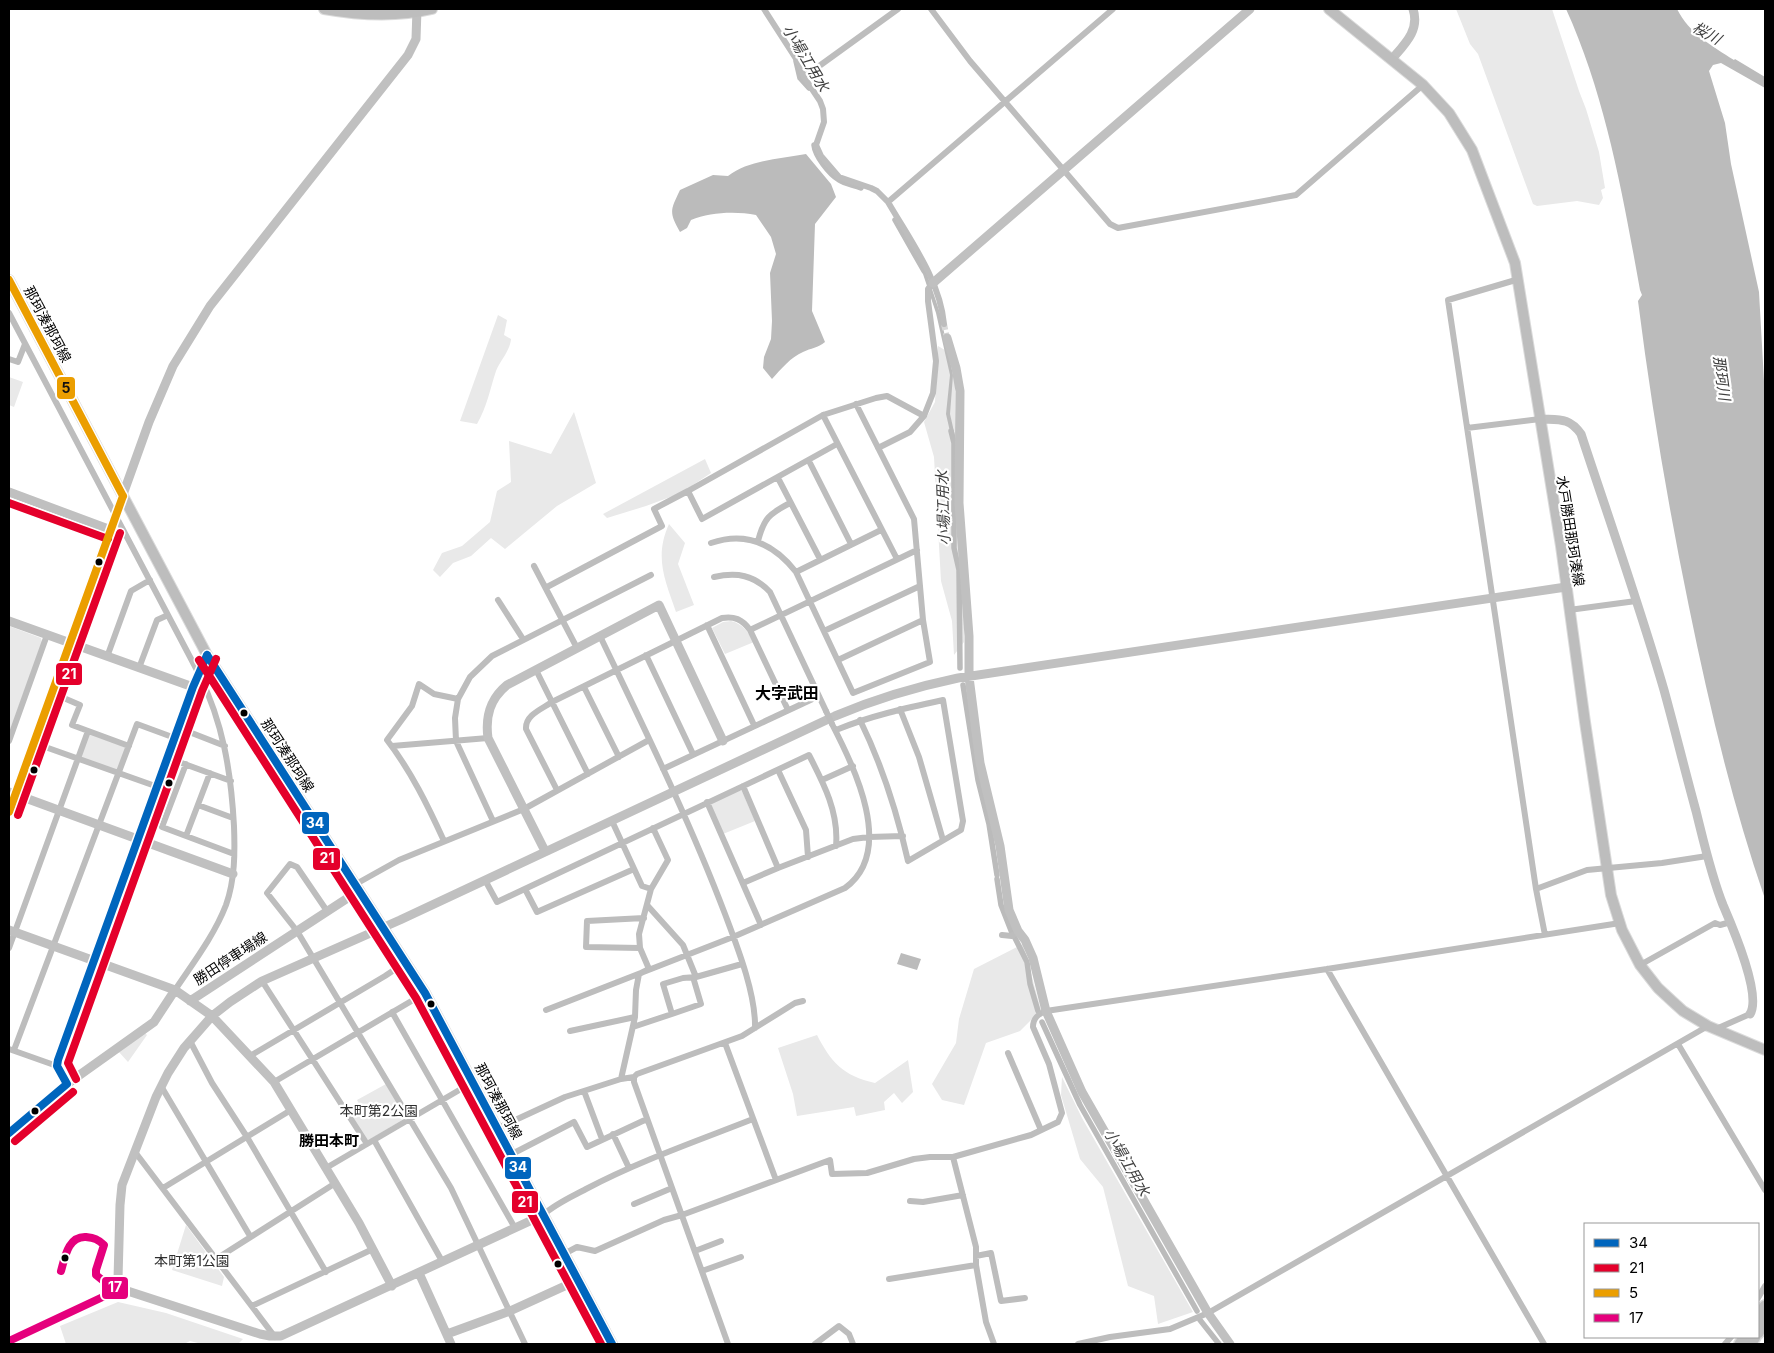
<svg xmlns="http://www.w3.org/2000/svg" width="1774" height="1353" viewBox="0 0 1774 1353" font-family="Inter,'Noto Sans JP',sans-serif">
<rect width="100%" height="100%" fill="#fff"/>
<path fill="#e9e9e9" d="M 1456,9 L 1552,9 L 1579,91 L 1586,109 L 1599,152 L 1605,188 L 1601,190 L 1603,198 L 1599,205 L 1577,201 L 1537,206 L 1533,204 L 1478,54 L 1470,44 Z
M 498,315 L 507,320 L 504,335 L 511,339 C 510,351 500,361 496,371 C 490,389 487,407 477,424 L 460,421 Z
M 938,346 L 950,353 L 955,377 L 955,408 L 964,591 L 964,642 L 954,655 L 952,621 L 941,581 L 934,457 L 924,422 L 935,402 Z
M 9,377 L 23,382 L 14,407 L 9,405 Z
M 574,412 L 596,483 L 557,506 L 505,549 L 491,538 L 471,556 L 453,563 L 440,577 L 433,570 L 442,553 L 462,546 L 490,522 L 497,491 L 511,482 L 509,441 L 551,454 Z
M 705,459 L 711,473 L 681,493 L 646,506 L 607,518 L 603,514 Z
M 669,524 L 685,543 L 678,564 L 694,605 L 676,612 C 665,580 654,557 669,524 Z
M 731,621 C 743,624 748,632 754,642 L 725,654 L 712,628 L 723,622 Z
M 9,626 L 41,638 L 42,642 L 9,733 Z
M 88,731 L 129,746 L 118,774 L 78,759 Z
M 740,790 L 742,791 L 755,821 L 723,834 L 710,804 Z
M 1023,944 L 1041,1010 L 1020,1031 L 986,1043 L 964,1105 L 942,1100 L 932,1084 L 956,1043 L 959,1019 L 974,969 Z
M 144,1032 L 147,1035 L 128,1062 L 118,1051 Z
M 817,1035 C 831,1062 843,1076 875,1083 L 908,1060 L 913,1092 L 902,1103 L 894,1093 L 884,1102 L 885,1110 L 856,1116 L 854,1107 L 797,1116 L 793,1094 L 778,1048 Z
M 1062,1077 L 1082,1118 L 1193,1312 L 1158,1324 L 1154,1296 L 1128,1286 L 1103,1187 L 1080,1159 L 1061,1095 Z
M 386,1084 L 405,1117 L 404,1119 L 369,1140 L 365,1139 L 350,1113 L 360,1106 L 357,1100 Z
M 186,1225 L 224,1277 L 222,1286 L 172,1270 Z
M 118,1302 L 166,1313 L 243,1339 L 238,1344 L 202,1344 L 190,1341 L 184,1344 L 66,1344 L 60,1326 Z"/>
<path fill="#bbb" d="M 1566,9 L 1677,9 C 1689,33 1712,46 1734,60 L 1735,59 L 1765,77 L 1765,88 L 1721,63 L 1713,65 L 1709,71 L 1725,123 L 1731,164 L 1759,292 L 1765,399 L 1765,899 C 1732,803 1709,705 1689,607 C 1668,505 1651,404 1638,301 L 1642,295 L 1640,290 C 1623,196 1606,97 1566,9 Z
M 806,154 L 831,184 L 836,197 L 815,224 L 812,311 L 825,342 C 818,348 811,348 803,352 C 791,357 781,369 772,379 L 763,368 L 764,357 L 771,339 L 772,321 L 770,273 L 776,254 L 771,237 L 756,215 C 736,211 710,212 691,220 L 687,228 L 680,232 C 669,212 670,211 680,190 L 713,175 L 728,176 C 749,160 780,159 806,154 Z
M 921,268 L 925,268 L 940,313 L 953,375 L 950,414 L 955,436 L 951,436 L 946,414 L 950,375 L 936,313 Z
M 901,953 L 921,959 L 917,970 L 897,964 Z"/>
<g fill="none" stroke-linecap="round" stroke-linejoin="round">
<path stroke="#bbb" stroke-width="5.5" d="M 796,61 L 800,78 L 809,88
M 814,145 C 815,156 829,174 839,180 C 845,184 854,185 861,188
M 895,220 L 924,271
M 951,431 L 954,443 L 954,548 L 959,570 L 960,668
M 963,685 L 978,780 L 989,824 L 997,875
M 997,879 L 1001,905 L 1012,933
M 1014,936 L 1027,962 L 1030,984 L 1038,1011
M 1042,1022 L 1080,1105 L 1197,1311
M 1200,1320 L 1219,1344"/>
<path stroke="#d9d9d9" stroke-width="6" stroke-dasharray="6 3" stroke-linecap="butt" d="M 944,324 L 947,338"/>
<g stroke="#dbdbdb" stroke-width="12">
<path id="primary" d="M 324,9 C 358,15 398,17 432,9
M 1329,9 L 1423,85 L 1449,113 L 1472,150 L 1515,263 L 1561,546 L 1585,722 L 1611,895 L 1622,930 L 1640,965 L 1658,988 L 1672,1001 L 1683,1011 L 1708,1026 L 1765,1050
M 9,280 L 207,655 L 425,993 L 612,1344"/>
</g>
<g stroke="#dbdbdb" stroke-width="14">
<path id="highway" d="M 1758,1317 L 1765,1306
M 1758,1333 L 1765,1321
M 1740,1344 L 1745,1337
M 1750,1344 L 1755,1337"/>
</g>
<path stroke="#bdbdbd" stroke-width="6" d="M 764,9 L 800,65 L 804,77 L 820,101 L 823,109 L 824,122 L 816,145 L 821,156 L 839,177 L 871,188 L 877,191 L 888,202 C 910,240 940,280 944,324
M 931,9 L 970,61 L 1110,224 L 1118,228 L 1296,195 L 1423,85
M 804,77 L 898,9
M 888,202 L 1113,9
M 1519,279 L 1448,300 L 1536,889 L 1545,935
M 9,313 L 199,674 C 223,723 231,771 234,826 C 235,852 235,880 226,905 C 214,936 193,963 175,990
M 9,359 L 18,362 L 25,344
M 823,415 L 897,559
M 1467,428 L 1540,419
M 837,444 L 702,519 L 688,491 L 823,415 L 876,398 L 887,396 L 924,416
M 878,448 L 910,432 L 924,416 L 933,393 L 936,361 L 928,301 L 928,289 L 933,283
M 809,461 L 851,544
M 778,478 L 820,559
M 758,541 C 764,518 769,514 790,503
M 711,543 C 746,531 774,544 796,572 L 853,693 L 930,662 L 923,620 L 914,519 L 856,404
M 534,566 L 577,648
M 796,572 L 881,530
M 714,577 C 737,572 754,575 770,592 L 826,711
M 547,587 L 662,526 L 654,509 L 688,491
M 498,600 L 523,639
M 1569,610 L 1636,601
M 707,625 L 754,725
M 750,630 L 917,550
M 824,631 L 920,586
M 600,636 C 644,728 689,819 725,914 C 737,946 756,994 755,1028
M 646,655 L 693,754
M 107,657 L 131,591 L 150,580
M 838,660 L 923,620
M 139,668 L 157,620 L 168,615
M 536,670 L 588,774
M 584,687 L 619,757
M 52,693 L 80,705 L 72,725 L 129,746
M 900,709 L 919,757 L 943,840
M 179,728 L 225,746
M 836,730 C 870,716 906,708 943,700 L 963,821 L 961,830 L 908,861 C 897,812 882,765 860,720
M 9,741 L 47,635
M 34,743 L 158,787
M 392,746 L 488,738
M 168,758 L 231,781
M 186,764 L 162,827 L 234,854
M 663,769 L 819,696
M 778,770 L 806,830 L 808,857
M 822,780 L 853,766
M 743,786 L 778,868
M 557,790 L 526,729 C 525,715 542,709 552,702 L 722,618 C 734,616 742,619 750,630 L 788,710
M 707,802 L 761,925
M 198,805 L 233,818
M 493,821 L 456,741 L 455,718 L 458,699 L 470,677 L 492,656 L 651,575
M 612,821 L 642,886 L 651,889
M 186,836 L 210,773
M 444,841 C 428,806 411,771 387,740 L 412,706 L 419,684 L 434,694 L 458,699
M 485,880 L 497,902 L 809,755 C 824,784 839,813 836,846
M 743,883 L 778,868 L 853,839 L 869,837 L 903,836
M 356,884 L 399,860 L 524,809 L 649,740
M 525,889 L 537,912 L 634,869
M 1536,889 L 1587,870 L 1662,863 L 1707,856
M 647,905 L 683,945 L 696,977
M 327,911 L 297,867 L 290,864 L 267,893 L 297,931 L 451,1188 L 525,1344
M 1002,935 L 1012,936 L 1018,931
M 9,948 L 88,731
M 640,948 L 586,947 L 587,921 L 644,918
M 1640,965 L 1715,923 L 1720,925 L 1731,922
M 1327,969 L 1544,1344
M 693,977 L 701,1004 L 672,1014 L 663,984 L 683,978 L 696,977 L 742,964
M 262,981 L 367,1144
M 546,1010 L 733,937 L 845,888 C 896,851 854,767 832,724
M 392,1012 L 515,1228
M 633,1027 L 672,1014
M 1716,1029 L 1750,1014
M 570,1031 L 635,1017
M 190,1041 L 212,1083 L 247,1137 L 326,1272
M 725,1043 L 776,1180
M 1678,1044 L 1765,1190
M 9,1049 L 57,1066
M 14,1050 L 137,724 L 175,738
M 1008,1053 L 1041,1130
M 250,1056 L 385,976 L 406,962
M 621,1079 L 635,1017 L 636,990 L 639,974 L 649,969 L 640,948 L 639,934 L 651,889 L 668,860 L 653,828
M 274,1082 L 425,993
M 161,1086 L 250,1236
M 584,1091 L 602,1139
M 498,1128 L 565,1097 L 621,1079 L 634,1077
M 613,1134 L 629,1168
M 374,1140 L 442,1261
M 135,1152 L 275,1337
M 512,1154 L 574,1122 L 587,1147 L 647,1119
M 953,1157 L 976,1247 L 976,1265 L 986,1322 L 994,1344
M 326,1168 L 473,1082
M 163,1188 L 291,1110
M 910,1201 L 923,1202 L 963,1195
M 634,1204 L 672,1188
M 543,1215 C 555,1204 571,1197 586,1189 C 639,1161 697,1141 753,1119
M 695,1251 L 721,1241
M 564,1254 L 577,1247 L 595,1251 L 664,1220 L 682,1215 L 830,1160 L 832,1174 L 867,1173 L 914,1159 L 930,1157 L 953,1157 L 1031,1135 L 1058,1122 L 1062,1113 L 1049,1064 L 1033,1027 C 1033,1018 1038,1014 1046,1011 L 1327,969 L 1620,923
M 976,1256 L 991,1253 L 1001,1301 L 1025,1298
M 216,1259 L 334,1184
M 702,1271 L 741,1257
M 889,1279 L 976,1265
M 1758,1298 L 1765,1286
M 252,1306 L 373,1249
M 728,1344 L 634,1082 L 634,1077 L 637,1074 L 742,1036 L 795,1003 L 803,1001
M 815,1344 L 839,1326 L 849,1334 L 853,1344
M 1078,1344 L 1110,1337 L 1170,1329 L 1208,1313 L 1708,1026
M 1725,1344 L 1731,1337"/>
<path stroke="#c0c0c0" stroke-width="9" d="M 1392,59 C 1405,44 1420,30 1413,9
M 933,283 L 1250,9
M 947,338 L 956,368 L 960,391 L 959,503 L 969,636 L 969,677 L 980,763 L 1000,846 L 1009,910 L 1018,931 L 1025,940 L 1033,958 L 1046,1011 L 1082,1092 L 1208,1313 L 1230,1344
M 1540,419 C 1559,420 1569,417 1581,434 C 1609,519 1639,604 1664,690 C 1675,730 1685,771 1696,811 C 1704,843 1711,875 1723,905 C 1732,926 1762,995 1750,1014
M 9,492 L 111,530
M 9,621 L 193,687
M 9,792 L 233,874
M 9,812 L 149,422 L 173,366 L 210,306 L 408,55 L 416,39 L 417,9
M 545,851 L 488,738 C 485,716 490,699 507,685 L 659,605 L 723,741
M 9,930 L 175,990 L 212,1016 L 274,1082 L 359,1223 L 392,1286
M 190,1001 L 360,890
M 67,1084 L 57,1066 L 58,1060 L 193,687 L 207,655
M 9,1133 L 67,1084 L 154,1022 L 175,990
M 419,1273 L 451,1344
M 106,1284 L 260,1334 L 270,1336 L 281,1336 L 543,1215
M 447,1334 L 510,1311 L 578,1280
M 9,1341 L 107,1295 L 116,1288 L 118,1279 L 120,1205 L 122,1185 L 156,1097 L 168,1073 L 184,1048 L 212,1016 L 230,1002 L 262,981 L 400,920 L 835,716 C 875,699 915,687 958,678 L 1566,587"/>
<use href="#primary" stroke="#bdbdbd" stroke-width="10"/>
<use href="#highway" stroke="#bdbdbd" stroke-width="11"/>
<path stroke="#bdbdbd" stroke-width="6" d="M 826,711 L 832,724"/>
<g stroke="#fff" stroke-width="11">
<path id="bus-1" d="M 207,655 L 425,993 L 612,1344
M 67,1084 L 57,1066 L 58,1060 L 193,687 L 207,655
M 9,1133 L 67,1084"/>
</g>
<g stroke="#fff" stroke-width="11">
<path id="bus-2" d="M 9,503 L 108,539
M 199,660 L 416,998 L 601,1344
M 18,815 L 120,533
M 76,1079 L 68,1063 L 202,691 L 216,659
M 15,1141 L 73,1092"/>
</g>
<g stroke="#fff" stroke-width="11">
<path id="bus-3" d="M 9,280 L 123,496
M 9,812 L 123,496"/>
</g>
<g stroke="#fff" stroke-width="11">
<path id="bus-4" d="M 9,1341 L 107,1295 L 116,1288 L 106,1283 L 96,1275 L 96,1270 L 104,1245 C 98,1239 94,1238 86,1237 C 68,1236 65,1257 61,1271"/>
</g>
<use href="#bus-1" stroke="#0065bd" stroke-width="8"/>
<use href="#bus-2" stroke="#e4002b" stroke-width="8"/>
<use href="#bus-3" stroke="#eb9e00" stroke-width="8"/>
<use href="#bus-4" stroke="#e5007d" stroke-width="8"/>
</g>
<g fill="#000" stroke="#fff" stroke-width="2">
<circle cx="99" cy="562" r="4.5"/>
<circle cx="244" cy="713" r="4.5"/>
<circle cx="34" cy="770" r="4.5"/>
<circle cx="169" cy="783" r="4.5"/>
<circle cx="431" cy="1004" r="4.5"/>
<circle cx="35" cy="1111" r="4.5"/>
<circle cx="65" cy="1258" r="4.5"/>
<circle cx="558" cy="1264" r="4.5"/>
</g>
<g text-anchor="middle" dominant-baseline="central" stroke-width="4.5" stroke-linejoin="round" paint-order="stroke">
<g font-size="14" fill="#000" stroke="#fff">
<text transform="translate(48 324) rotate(62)">那珂湊那珂線</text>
<text transform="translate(1571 531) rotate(81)">水戸勝田那珂湊線</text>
<text transform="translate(288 755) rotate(57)">那珂湊那珂線</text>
<text transform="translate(230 958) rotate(-33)">勝田停車場線</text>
<text transform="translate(499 1101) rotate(62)">那珂湊那珂線</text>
</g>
<g font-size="14" fill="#2e2e2e" stroke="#fff">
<text x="379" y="1110">本町第2公園</text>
<text x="192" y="1260">本町第1公園</text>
</g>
<g font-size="15" font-style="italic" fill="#3f3f3f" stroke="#fff">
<text transform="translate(1707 33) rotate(29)">桜川</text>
<text transform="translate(806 58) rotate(59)">小場江用水</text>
<text transform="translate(1722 378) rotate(82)">那珂川</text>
<text transform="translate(943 508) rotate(-92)">小場江用水</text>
<text transform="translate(1127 1162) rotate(60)">小場江用水</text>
</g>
<g font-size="15" font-weight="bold" fill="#000" stroke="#fff">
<text x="329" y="1140">勝田本町</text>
</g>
<g font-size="16" font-weight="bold" fill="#000" stroke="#fff">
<text x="787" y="693">大字武田</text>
</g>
</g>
<g stroke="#fff" stroke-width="2">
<rect x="56" y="376" width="20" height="24" rx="5" fill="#eb9e00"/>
<rect x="55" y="662" width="28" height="24" rx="5" fill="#e4002b"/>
<rect x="301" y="811" width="29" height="24" rx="5" fill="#0065bd"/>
<rect x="312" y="847" width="29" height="24" rx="5" fill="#e4002b"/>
<rect x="504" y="1156" width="28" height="24" rx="5" fill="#0065bd"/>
<rect x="511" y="1190" width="28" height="24" rx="5" fill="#e4002b"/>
<rect x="101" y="1276" width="28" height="24" rx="5" fill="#e5007d"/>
</g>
<g font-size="14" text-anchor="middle" font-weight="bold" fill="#fff">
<text x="69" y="679">21</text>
<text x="315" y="828">34</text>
<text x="327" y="863">21</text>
<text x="518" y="1172">34</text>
<text x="525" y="1207">21</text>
<text x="115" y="1292">17</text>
</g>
<g font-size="14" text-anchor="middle" font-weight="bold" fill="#111">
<text x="66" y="393">5</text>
</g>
<rect width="1774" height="1353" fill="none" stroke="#000000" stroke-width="20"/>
<rect x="1584" y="1223" width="175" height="115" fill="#ffffff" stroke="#999999"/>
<rect x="1594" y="1239" width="25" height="8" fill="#0065bd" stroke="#999999"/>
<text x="1629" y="1248" font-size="15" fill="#000000">34</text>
<rect x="1594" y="1264" width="25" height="8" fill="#e4002b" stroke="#999999"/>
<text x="1629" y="1273" font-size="15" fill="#000000">21</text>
<rect x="1594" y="1289" width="25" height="8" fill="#eb9e00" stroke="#999999"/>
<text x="1629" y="1298" font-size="15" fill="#000000">5</text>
<rect x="1594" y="1314" width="25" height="8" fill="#e5007d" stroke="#999999"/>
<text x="1629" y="1323" font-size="15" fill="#000000">17</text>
</svg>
